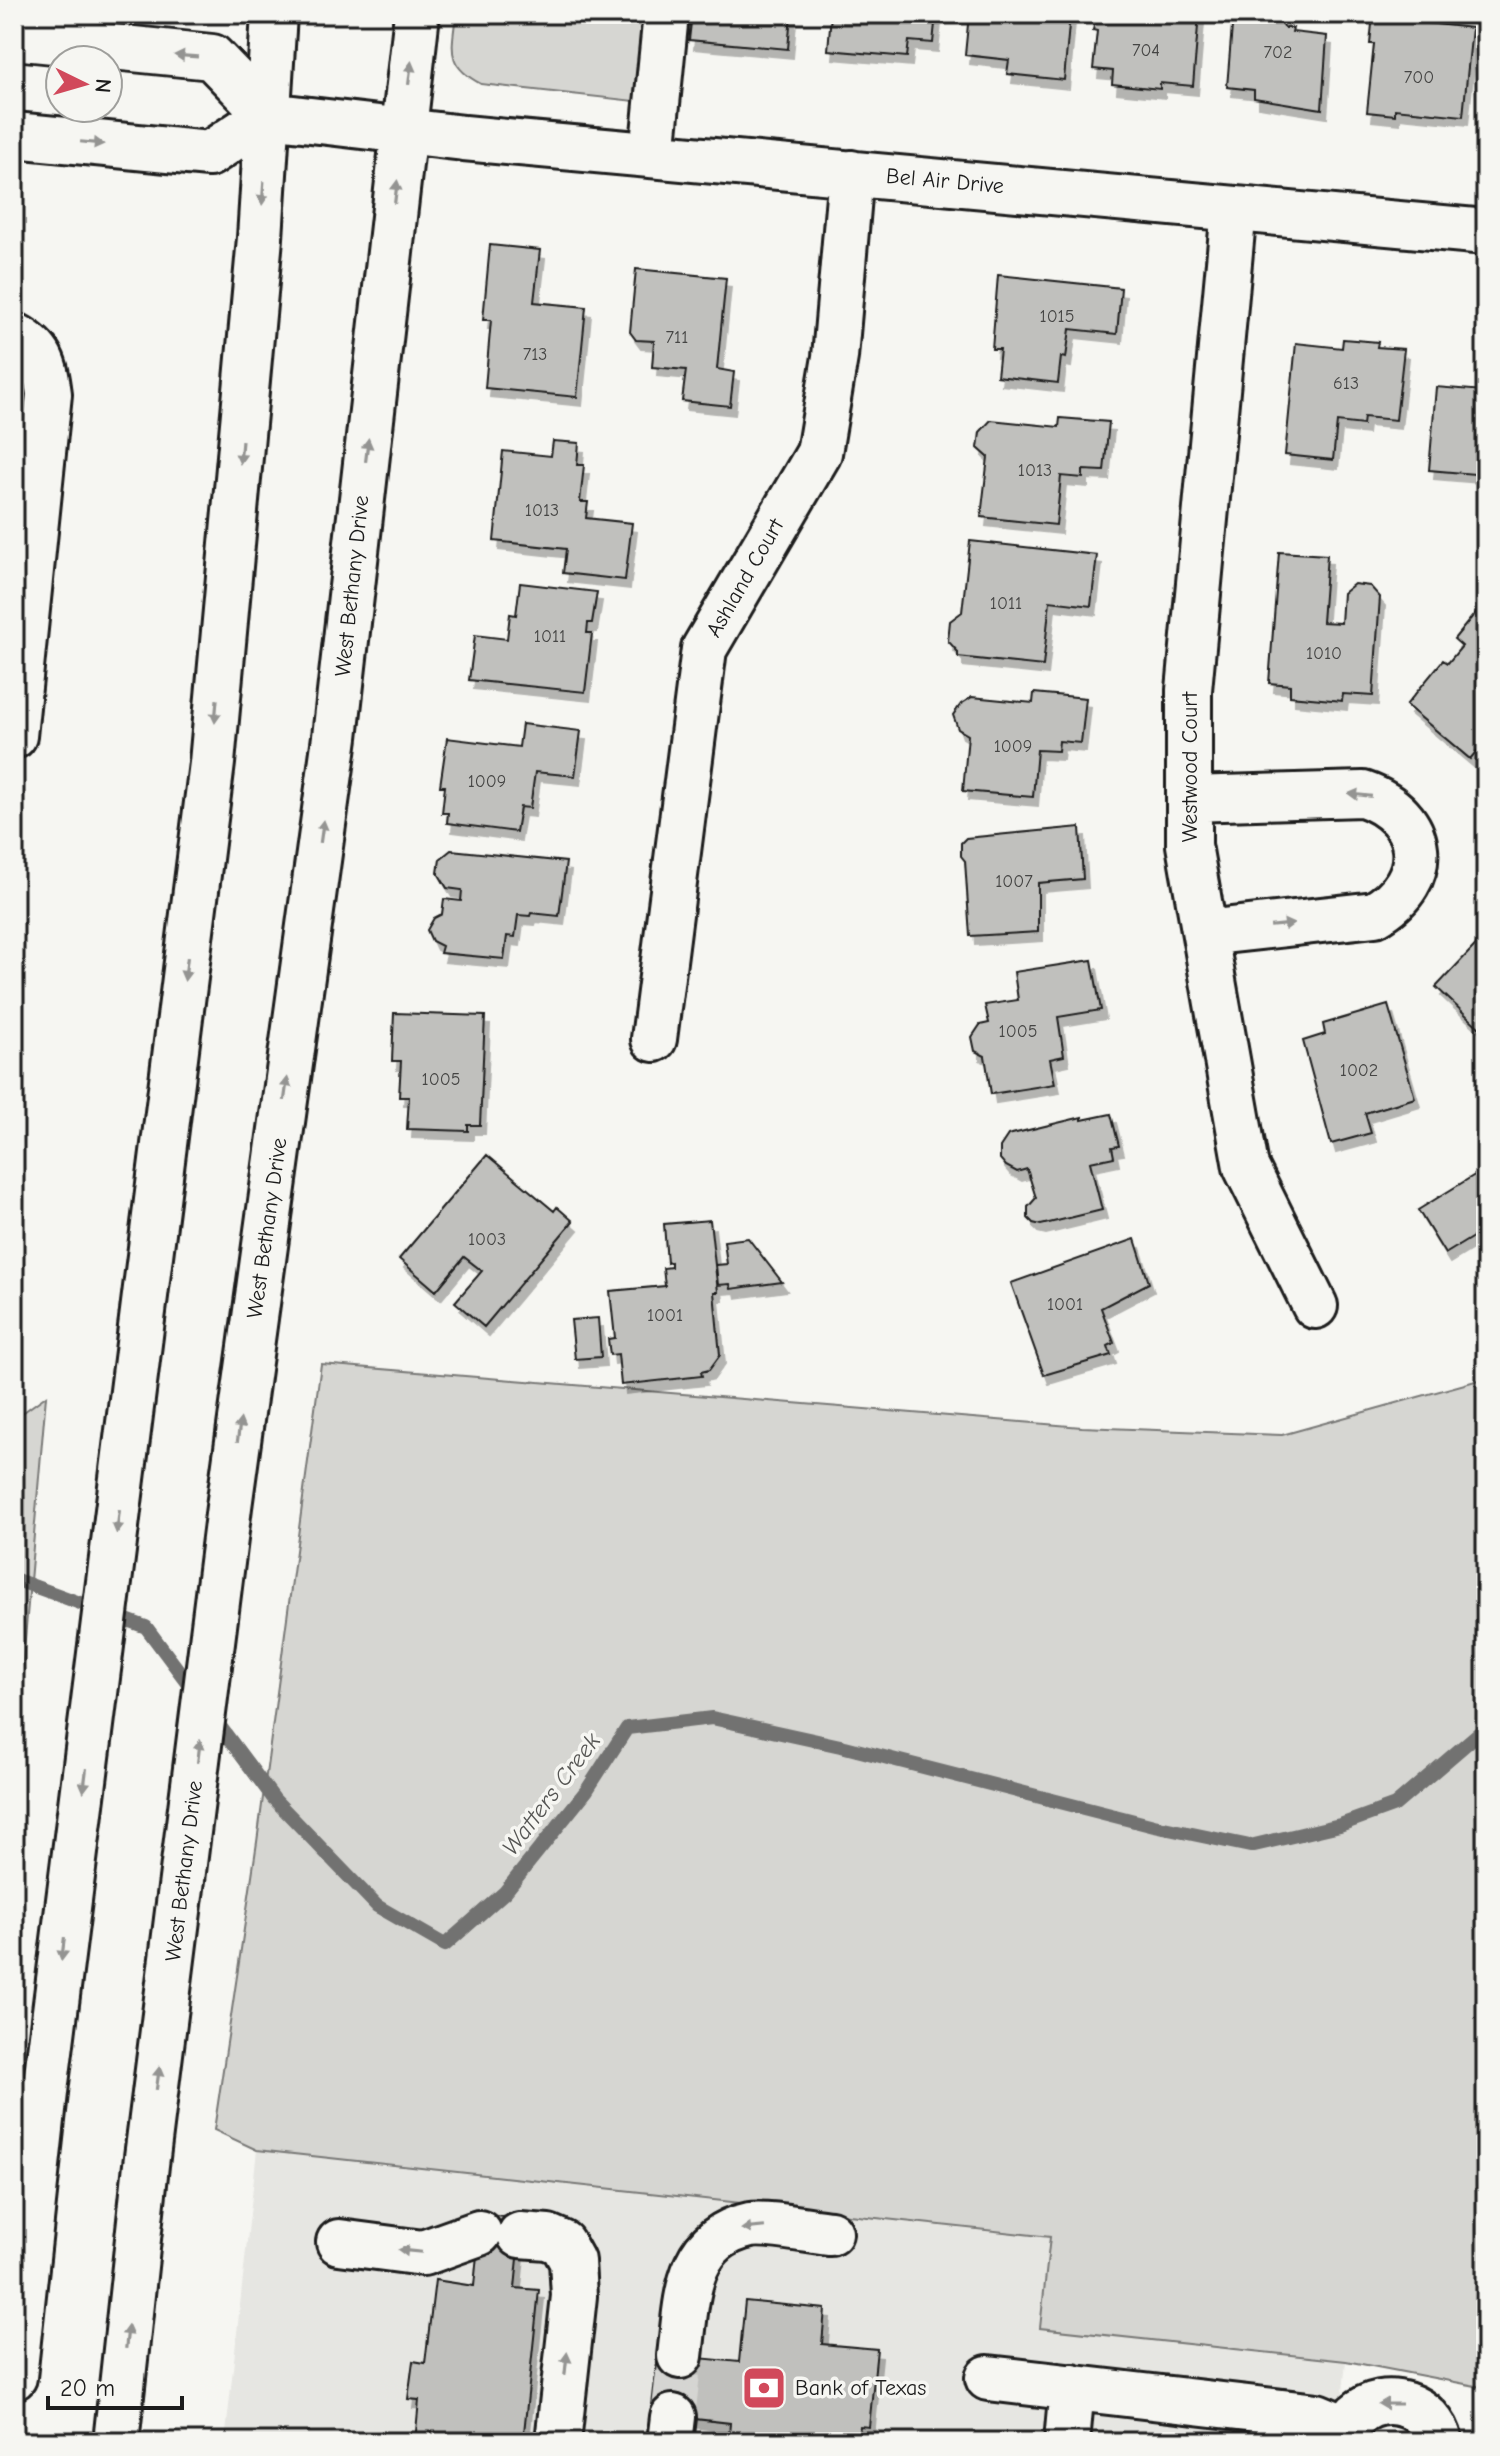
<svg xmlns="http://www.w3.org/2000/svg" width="1500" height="2456" viewBox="0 0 1500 2456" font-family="'Comic Neue',sans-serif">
<defs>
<filter id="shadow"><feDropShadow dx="5" dy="9" stdDeviation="0" flood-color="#0004"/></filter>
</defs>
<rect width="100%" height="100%" fill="#f6f6f2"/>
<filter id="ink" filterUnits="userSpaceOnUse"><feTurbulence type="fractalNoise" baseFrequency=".0125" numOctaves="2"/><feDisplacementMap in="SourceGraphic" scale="16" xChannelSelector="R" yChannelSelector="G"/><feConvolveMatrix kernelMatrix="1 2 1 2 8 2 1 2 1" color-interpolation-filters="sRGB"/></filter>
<g filter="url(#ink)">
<path fill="#e6e6e2" d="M 257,2150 L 1050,2237 L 1041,2328 L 1346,2361 L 1338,2442 L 225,2442 Z
M 1486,2347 L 1486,2437 L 1476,2436 Z"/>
<path fill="#d6d6d2" stroke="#797977" stroke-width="2" d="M 456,14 L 653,14 L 643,102 L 481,84 C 445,65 452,50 456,14 Z
M 321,1364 L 1082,1427 L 1282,1435 L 1486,1378 L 1486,2347 L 1481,2387 L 1346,2361 L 1040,2328 L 1050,2237 L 257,2150 L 214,2130 L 257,1842 Z
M 46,1396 L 14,1766 L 14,1419 Z"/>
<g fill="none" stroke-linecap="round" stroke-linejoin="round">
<path stroke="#727271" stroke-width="14" d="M 14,1579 L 146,1627 L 196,1694
M 213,1717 L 274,1799 L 377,1906 L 445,1945 L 505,1892 L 587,1790 L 627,1728 L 712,1718 L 845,1747 L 1154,1826 L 1250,1846 L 1340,1825 L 1395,1805 L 1486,1727"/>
</g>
<path fill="#c0c0bd" stroke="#1c1c1c" stroke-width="2" filter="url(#shadow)" d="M 692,14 L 791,14 L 788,49 L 689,40 Z
M 831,14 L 936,14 L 933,43 L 909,41 L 907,57 L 828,50 Z
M 969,14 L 1070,14 L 1064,80 L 1007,74 L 1009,60 L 965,55 Z
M 1097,14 L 1199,14 L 1193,86 L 1160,83 L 1160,89 L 1112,84 L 1113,71 L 1093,69 L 1097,31 L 1093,30 Z
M 1233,14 L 1280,14 L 1284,28 L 1293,28 L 1292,32 L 1327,36 L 1322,109 L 1254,98 L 1254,90 L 1227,87 Z
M 1373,14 L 1418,14 L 1418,22 L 1472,28 L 1463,116 L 1395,109 L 1395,115 L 1367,112 L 1374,44 L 1370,44 Z
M 490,245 L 540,250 L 534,302 L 586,307 L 577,397 L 485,388 L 491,320 L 483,320 Z
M 636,269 L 726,278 L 717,369 L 734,372 L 730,406 L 682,401 L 686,370 L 652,367 L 654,341 L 636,340 L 630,332 Z
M 998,275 L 1121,288 L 1117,334 L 1070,329 L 1066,358 L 1061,357 L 1058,383 L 997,376 L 1000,349 L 992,349 Z
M 1343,339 L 1378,342 L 1377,347 L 1404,349 L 1396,420 L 1364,417 L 1363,425 L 1337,422 L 1333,460 L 1285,455 L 1296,343 L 1342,348 Z
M 1486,368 L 1486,475 L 1429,470 L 1436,387 L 1484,391 Z
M 1060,418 L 1109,422 L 1104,471 L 1083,470 L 1083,478 L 1061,476 L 1056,525 L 981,517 L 988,457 L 978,448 L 980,432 L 991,420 L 1059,427 Z
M 553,441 L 579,443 L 577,465 L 584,465 L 580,502 L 588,502 L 586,518 L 632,523 L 625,580 L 563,573 L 566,549 L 494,541 L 503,451 L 551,456 Z
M 970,541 L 1097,555 L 1091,606 L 1050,601 L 1043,666 L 958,657 L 958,652 L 948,641 L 950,621 L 962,612 Z
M 1279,552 L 1327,555 L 1322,622 L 1341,623 L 1343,593 L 1354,584 L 1370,586 L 1380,597 L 1373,696 L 1343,694 L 1342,701 L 1290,696 L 1290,685 L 1269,683 Z
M 520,583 L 597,592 L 592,623 L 588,623 L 587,633 L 592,633 L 585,692 L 469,680 L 475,635 L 507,639 L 510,614 L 516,615 Z
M 1486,600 L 1486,740 L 1470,759 L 1406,705 L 1443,660 L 1448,663 L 1462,646 L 1454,639 Z
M 1034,693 L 1086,698 L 1081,743 L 1059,741 L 1058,751 L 1037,750 L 1033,797 L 963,791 L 968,735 L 958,729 L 953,715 L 961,704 L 972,697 L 1033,703 Z
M 522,724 L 581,731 L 575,776 L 535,772 L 530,808 L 520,807 L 516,832 L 447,823 L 448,813 L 442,813 L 445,786 L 440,786 L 447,738 L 519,747 Z
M 1080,827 L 1083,879 L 1038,883 L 1038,932 L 970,936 L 965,861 L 961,856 L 961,843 L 966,838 Z
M 451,850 L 566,862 L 559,916 L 531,913 L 530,916 L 518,915 L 515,937 L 507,936 L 504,959 L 440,953 L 442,946 L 432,941 L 427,930 L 434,918 L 442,914 L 444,899 L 461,901 L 462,890 L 447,888 L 438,873 L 440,859 Z
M 1486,934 L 1486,1041 L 1480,1035 L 1483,1031 L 1436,987 Z
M 1092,960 L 1101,1010 L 1058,1017 L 1064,1056 L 1050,1059 L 1055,1084 L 991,1094 L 985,1056 L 975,1051 L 972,1037 L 980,1025 L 989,1023 L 985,1005 L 1018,1000 L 1014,972 Z
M 1388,1005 L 1415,1098 L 1365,1113 L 1371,1133 L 1331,1144 L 1303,1041 L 1325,1034 L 1323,1024 Z
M 394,1013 L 485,1016 L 480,1125 L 468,1125 L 468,1131 L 407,1129 L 409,1097 L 399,1097 L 401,1061 L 392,1061 Z
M 1111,1114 L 1119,1146 L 1112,1147 L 1114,1157 L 1090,1162 L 1102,1210 L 1041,1225 L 1033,1223 L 1028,1218 L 1028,1207 L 1036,1198 L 1027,1169 L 1017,1172 L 1006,1166 L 1000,1159 L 1000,1147 L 1008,1135 L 1082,1117 L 1082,1120 Z
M 487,1155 L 554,1211 L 557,1207 L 573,1221 L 484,1327 L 455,1302 L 482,1271 L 464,1257 L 436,1291 L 399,1259 Z
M 1486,1168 L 1486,1229 L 1445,1254 L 1418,1210 Z
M 710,1220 L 718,1292 L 714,1292 L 720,1355 L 709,1370 L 701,1372 L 702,1376 L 621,1385 L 618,1354 L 610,1355 L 608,1339 L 615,1338 L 610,1291 L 665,1286 L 663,1268 L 671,1267 L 671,1262 L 667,1263 L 664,1224 Z
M 748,1238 L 782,1282 L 731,1289 L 730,1284 L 718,1285 L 716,1265 L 727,1264 L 724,1241 Z
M 1135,1239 L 1149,1283 L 1101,1308 L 1114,1343 L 1108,1346 L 1111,1355 L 1044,1375 L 1011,1283 Z
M 598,1318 L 601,1357 L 575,1359 L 571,1320 Z
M 481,2214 L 522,2219 L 515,2288 L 539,2290 L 523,2442 L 415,2442 L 419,2400 L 408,2399 L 413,2361 L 425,2363 L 435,2280 L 474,2286 Z
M 745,2301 L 825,2309 L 822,2344 L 877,2349 L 869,2427 L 860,2426 L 858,2442 L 756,2442 L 756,2437 L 729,2435 L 730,2423 L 651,2414 L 658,2354 L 739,2362 Z"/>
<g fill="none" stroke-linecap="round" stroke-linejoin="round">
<path stroke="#d5d5d2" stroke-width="44" stroke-dasharray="44 22" stroke-linecap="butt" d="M 673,2417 L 680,2356"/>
<g stroke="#1c1c1c" stroke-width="50">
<path id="minor" d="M 14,37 L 212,57 L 268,115 L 464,138 L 1486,232
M 14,135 L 209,154 L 268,115
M 652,154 L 666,14
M 1234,209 L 1189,690 L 1189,845 L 1246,1167 L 1315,1306
M 14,335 C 42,350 45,364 49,394 L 14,736
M 1189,799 L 1363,794 C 1427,816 1434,880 1375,914 L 1205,933
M 654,1039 L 704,649 L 819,453 L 835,357 L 851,173
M 520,2235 L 548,2237 L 562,2243 L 572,2261 L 574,2296 L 558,2442
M 339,2242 L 423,2253 L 479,2233
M 680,2356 C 687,2302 684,2239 750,2225 C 767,2222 810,2231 830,2233
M 988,2378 L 1317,2416 L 1346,2428
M 670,2442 L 673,2417
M 1067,2442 L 1072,2387
M 1340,2442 C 1344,2432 1348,2423 1356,2415 C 1385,2389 1432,2405 1440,2442"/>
</g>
<g stroke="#1c1c1c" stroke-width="50">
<path id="major" d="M 14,2377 L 46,2083 L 212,763 L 260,238 L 274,14
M 116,2442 L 146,2165 L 229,1507 L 335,737 L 417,14"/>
</g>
<use href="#minor" stroke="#f6f6f2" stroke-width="44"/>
<use href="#major" stroke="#f6f6f2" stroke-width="44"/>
</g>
<defs><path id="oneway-solid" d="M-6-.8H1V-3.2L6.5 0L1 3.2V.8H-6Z" transform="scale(2)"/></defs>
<g fill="#949492">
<use href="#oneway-solid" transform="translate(186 56) rotate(-176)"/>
<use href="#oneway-solid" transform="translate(410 73) rotate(-83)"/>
<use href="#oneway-solid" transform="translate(92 143) rotate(6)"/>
<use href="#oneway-solid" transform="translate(396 192) rotate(-83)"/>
<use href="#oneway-solid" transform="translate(263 193) rotate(94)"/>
<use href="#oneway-solid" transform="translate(367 450) rotate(-83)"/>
<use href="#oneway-solid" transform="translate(241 452) rotate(95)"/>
<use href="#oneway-solid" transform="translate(216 711) rotate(95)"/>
<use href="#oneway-solid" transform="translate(1360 795) rotate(-173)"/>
<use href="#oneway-solid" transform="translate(322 831) rotate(-82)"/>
<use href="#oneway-solid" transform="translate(1282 925) rotate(-6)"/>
<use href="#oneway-solid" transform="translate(186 969) rotate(97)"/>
<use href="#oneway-solid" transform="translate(286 1089) rotate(-82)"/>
<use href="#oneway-solid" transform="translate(239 1430) rotate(-82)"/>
<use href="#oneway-solid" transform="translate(118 1522) rotate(97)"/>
<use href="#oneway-solid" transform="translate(199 1751) rotate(-83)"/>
<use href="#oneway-solid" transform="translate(85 1780) rotate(97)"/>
<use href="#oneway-solid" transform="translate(63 1949) rotate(97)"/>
<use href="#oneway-solid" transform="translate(158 2078) rotate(-82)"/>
<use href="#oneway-solid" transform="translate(753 2228) rotate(174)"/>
<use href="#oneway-solid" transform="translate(410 2251) rotate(-174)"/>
<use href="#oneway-solid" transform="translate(127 2337) rotate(-84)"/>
<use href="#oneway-solid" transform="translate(566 2364) rotate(-84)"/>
<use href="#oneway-solid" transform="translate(1390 2404) rotate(180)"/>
</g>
</g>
<defs>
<g id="bank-square" transform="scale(2.3)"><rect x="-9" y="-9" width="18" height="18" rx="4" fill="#d1495b" stroke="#f6f6f2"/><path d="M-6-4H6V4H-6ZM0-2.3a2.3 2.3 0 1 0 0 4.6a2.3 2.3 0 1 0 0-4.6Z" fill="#fff"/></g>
</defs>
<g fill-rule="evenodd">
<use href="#bank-square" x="764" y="2388"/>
</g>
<g text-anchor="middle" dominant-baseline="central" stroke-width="7" stroke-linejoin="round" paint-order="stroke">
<g font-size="18" fill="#454544">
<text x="1146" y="50">704</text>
<text x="1278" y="52">702</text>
<text x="1419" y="77">700</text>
<text x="1057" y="316">1015</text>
<text x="677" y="337">711</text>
<text x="535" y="354">713</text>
<text x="1346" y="383">613</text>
<text x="1035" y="470">1013</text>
<text x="542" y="510">1013</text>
<text x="1006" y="603">1011</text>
<text x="550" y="636">1011</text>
<text x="1324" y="653">1010</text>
<text x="1013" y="746">1009</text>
<text x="487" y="781">1009</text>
<text x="1014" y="881">1007</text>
<text x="1018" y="1031">1005</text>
<text x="1359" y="1070">1002</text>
<text x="441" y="1079">1005</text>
<text x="487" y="1239">1003</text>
<text x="1065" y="1304">1001</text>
<text x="665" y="1315">1001</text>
</g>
<g font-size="22" fill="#1c1c1c" stroke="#f6f6f2">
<text transform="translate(945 181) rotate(5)">Bel Air Drive</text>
<text transform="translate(745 578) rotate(-60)">Ashland Court</text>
<text transform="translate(352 586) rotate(-84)">West Bethany Drive</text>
<text transform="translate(1190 767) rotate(-90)">Westwood Court</text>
<text transform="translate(267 1228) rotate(-82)">West Bethany Drive</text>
<text transform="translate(184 1871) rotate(-83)">West Bethany Drive</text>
</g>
<g font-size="22" fill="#1c1c1c" stroke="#f6f6f2" text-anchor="start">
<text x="795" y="2388">Bank of Texas</text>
</g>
<g font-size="24" font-style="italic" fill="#565654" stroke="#f6f6f2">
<text transform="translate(551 1794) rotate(-53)">Watters Creek</text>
</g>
</g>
<rect width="1500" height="2456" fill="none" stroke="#f6f6f2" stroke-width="48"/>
<rect x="24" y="24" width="1452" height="2408" fill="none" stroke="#1c1c1c" stroke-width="3" filter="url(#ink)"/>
<g transform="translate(84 84) rotate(95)"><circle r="38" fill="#f6f6f2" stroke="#9f9f9c" stroke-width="2"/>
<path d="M0-6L14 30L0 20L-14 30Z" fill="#d1495b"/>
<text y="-12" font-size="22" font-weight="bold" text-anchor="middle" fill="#1c1c1c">N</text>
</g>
<path d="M48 2396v12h134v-12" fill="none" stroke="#1c1c1c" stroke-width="4"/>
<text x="60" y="2396" font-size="24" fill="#1c1c1c" stroke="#f6f6f2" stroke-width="6" paint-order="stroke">20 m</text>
</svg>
